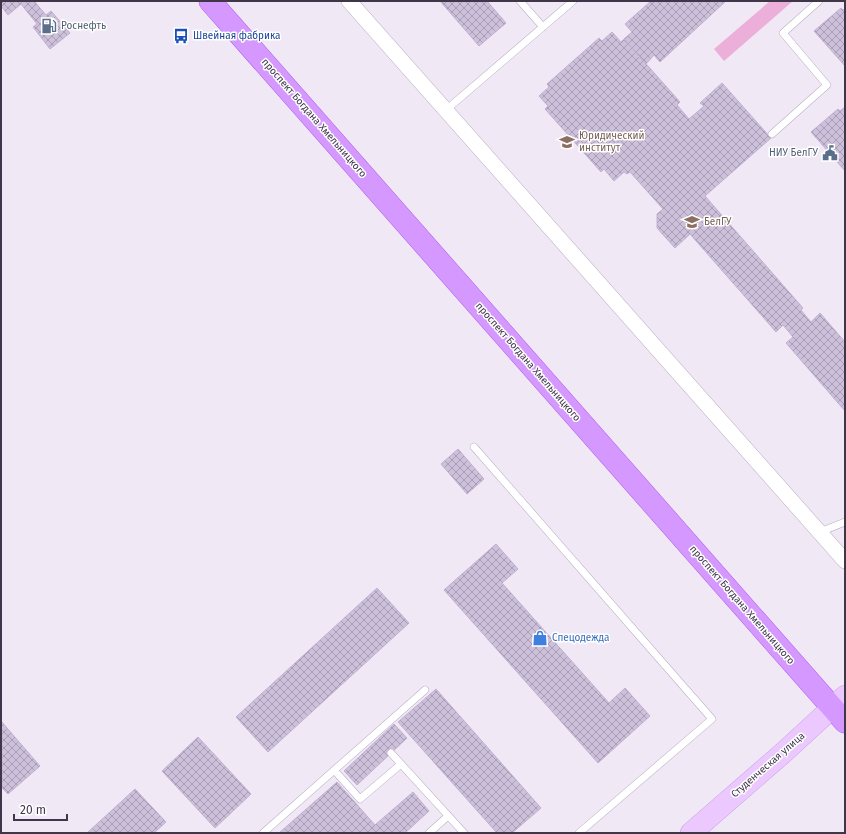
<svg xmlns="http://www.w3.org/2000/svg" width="846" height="834" viewBox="0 0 846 834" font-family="'Fira Sans',sans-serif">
<defs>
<pattern id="building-cross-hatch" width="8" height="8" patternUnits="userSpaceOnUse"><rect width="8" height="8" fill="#cdc0db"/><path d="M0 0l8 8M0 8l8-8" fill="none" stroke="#a89db4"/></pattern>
</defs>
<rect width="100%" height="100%" fill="#f0e9f5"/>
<path fill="#ecafd9" d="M 770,1 L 793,1 L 724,61 L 714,49 Z"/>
<path fill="url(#building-cross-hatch)" stroke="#c1b0d3" d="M 1,1 L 34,1 L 46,15 L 51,11 L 70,33 L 50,49 L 33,27 L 37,24 L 21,4 L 8,15 L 1,6 Z
M 440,1 L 487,1 L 506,23 L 479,46 Z
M 651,1 L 726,1 L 660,62 L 654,55 L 646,64 L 624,39 L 632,32 L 625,24 Z
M 841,8 L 843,10 L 845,8 L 845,66 L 814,31 Z
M 612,32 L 621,42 L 624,39 L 680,102 L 677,105 L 689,119 L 704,106 L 700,103 L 722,83 L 771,138 L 705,196 L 803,308 L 801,310 L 811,322 L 820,313 L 845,342 L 845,411 L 786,343 L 793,337 L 783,325 L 776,332 L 690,234 L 675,248 L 657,228 L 657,214 L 663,209 L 630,172 L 627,174 L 624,172 L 614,181 L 604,169 L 601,172 L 545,109 L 548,106 L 539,96 L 549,87 L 547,84 L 599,38 L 602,41 Z
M 845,107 L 845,171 L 811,132 L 838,109 L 840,111 Z
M 458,449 L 484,479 L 467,494 L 441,464 Z
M 496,544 L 518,569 L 502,583 L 609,703 L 625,688 L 650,716 L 598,763 L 444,590 Z
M 377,588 L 409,623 L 268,752 L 236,717 Z
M 436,689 L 541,808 L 512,833 L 497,833 L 398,722 Z
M 1,721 L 40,766 L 8,794 L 1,787 Z
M 394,724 L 407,738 L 357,785 L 344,771 Z
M 198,737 L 251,794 L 215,828 L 162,771 Z
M 337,782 L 375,825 L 413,792 L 429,811 L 405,833 L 279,833 Z
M 135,789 L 166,822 L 154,833 L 87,833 Z"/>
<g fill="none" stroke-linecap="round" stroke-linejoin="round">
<g stroke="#b9adc5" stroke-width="8">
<path id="lane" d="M 520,1 L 543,27
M 446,110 L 573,1
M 772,134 L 827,85 L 783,33 L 819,1
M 474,447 L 712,719 L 579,833
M 820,532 L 845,522
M 391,753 L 464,833
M 334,770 L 360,799 L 401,764
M 263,833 L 425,690
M 429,833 L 448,816"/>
</g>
<g stroke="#b9adc5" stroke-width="16">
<path id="street" d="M 349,1 L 845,561"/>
</g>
<g stroke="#c99de5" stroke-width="22">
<path id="secondary" d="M 691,833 L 783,753 L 845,696"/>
</g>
<g stroke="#b05fed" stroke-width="23">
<path id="primary" d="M 210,1 L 845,722"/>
</g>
<use href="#lane" stroke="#fff" stroke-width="7"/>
<use href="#street" stroke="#fff" stroke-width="15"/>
<use href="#secondary" stroke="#ebc9ff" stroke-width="21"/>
<use href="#primary" stroke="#d598ff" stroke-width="22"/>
</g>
<defs>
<g id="fuel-bare" transform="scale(1.2)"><path d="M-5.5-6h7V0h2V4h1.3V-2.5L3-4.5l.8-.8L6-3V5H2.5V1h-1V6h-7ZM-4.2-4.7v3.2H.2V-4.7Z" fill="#5c6f8a" stroke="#fff" stroke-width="2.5" paint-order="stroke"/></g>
<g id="bus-bare" transform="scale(1.2)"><path d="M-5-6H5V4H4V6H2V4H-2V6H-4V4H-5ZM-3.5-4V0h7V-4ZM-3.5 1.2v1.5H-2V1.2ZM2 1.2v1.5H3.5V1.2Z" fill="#1a4fb4" stroke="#fff" stroke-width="2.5" paint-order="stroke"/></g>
<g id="university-bare" transform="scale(1.2)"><path d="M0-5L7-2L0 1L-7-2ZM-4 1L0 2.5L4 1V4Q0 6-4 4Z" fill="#8d6e63" stroke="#fff" stroke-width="2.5" paint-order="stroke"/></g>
<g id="civic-bare" transform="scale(1.2)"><path d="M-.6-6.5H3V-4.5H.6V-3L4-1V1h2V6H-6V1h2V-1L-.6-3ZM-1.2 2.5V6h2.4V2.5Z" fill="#5c6f8a" stroke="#fff" stroke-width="2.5" paint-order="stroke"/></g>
<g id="shop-bare" transform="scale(1.2)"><path d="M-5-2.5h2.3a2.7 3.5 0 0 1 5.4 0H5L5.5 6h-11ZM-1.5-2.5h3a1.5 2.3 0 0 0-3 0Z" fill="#3f7fe0" stroke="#fff" stroke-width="2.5" paint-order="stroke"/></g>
</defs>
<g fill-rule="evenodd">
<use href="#fuel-bare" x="49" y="26"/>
<use href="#bus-bare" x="181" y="36"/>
<use href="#university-bare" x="567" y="142"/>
<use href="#civic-bare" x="830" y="153"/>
<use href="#university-bare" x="692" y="222"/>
<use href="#shop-bare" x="540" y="638"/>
</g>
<g text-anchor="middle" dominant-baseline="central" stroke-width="3" stroke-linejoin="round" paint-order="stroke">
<g font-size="10" fill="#4e5e75" stroke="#fff" text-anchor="start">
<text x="61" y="26">Роснефть</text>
<text x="818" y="153" text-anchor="end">НИУ БелГУ</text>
</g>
<g font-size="10" fill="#164399" stroke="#fff" text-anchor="start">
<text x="193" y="36">Швейная фабрика</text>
</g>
<g font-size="10" fill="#40364a" stroke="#fff">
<text transform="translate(314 118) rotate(49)">проспект Богдана Хмельницкого</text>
<text transform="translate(528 362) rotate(49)">проспект Богдана Хмельницкого</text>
<text transform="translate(742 605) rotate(49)">проспект Богдана Хмельницкого</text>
<text transform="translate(768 765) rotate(-41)">Студенческая улица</text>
</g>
<g font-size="10" fill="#785e54" stroke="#fff" text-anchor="start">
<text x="579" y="136">Юридический<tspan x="579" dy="12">институт</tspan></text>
<text x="704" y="222">БелГУ</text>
</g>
<g font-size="10" fill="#366cbe" stroke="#fff" text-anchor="start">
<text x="552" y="638">Спецодежда</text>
</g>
</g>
<rect width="846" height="834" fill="none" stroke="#40364a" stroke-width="4"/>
<path d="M14 814v6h53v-6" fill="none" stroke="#40364a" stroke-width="2"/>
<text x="20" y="814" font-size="12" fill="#40364a" stroke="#ffffff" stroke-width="3" paint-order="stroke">20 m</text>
</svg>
